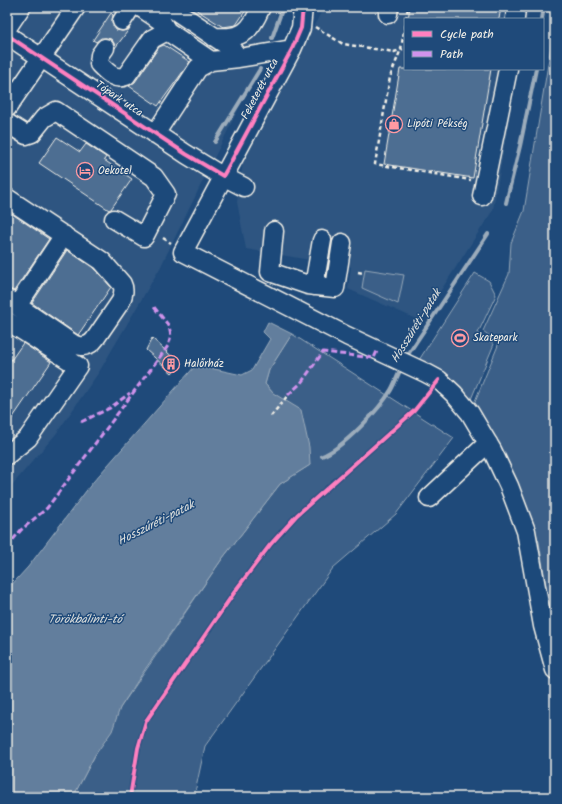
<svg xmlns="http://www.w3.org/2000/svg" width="562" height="804" viewBox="0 0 562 804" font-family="Kalam,sans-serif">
<rect width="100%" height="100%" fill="#1f4a7a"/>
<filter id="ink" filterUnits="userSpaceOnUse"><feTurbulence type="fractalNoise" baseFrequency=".025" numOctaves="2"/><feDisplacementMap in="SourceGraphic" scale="8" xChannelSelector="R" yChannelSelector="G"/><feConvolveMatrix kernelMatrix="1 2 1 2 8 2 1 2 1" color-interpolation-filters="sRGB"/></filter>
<g filter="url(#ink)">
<path fill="#2d5581" d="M 7,7 L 277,7 L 276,24 L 259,67 L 160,268 L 99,372 L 56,434 L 7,491 Z
M 324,7 L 530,7 L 527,19 L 405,19 L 405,69 L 518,69 L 493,210 L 421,321 L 348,289 L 351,267 L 246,249 L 237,202 L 244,156 Z"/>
<path fill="#3a5f88" stroke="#97a8b8" d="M 555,21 L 555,435 L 554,437 L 555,450 L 555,642 L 539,542 L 509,463 L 473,406 L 499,343 L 483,331 L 509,274 L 511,243 L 524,211 Z
M 365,269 L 404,275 L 398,304 L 362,288 Z
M 475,273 L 489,281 L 496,295 L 478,333 L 494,344 L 469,404 L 446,377 L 419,360 Z
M 292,334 L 454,438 L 396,514 L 333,568 L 205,746 L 194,797 L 73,797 L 120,708 L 222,559 L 280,484 L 310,465 L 273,393 L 265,384 L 269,370 Z"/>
<path fill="#627e9d" stroke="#9cacbb" d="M 268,322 L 292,334 L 269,370 L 265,384 L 273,393 L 301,410 L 309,447 L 310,465 L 280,484 L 222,559 L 146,668 L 120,708 L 112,731 L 95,755 L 73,797 L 7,797 L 7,590 L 28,567 L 93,482 L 196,365 L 242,375 L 252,370 L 270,339 L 263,332 Z"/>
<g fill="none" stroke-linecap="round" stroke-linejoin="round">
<path stroke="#9cacbb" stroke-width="4" d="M 542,19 L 544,7
M 272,38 L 283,7
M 215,142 L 260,69
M 506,203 L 520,146 L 536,69
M 405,359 L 488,234
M 322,456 C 343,448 380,409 391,390 C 395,383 398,374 402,367"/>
</g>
<path fill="#4d6e92" stroke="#f4f1e8" d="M 192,7 L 248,7 L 236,25 L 223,27 Z
M 410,7 L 501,7 L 499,19 L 408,19 Z
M 111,13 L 113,15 L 112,20 L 113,25 L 116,30 L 122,31 L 126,30 L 130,28 L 115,48 L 114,43 L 111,39 L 106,38 L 101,38 L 96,42 L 93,40 Z
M 164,45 L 190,62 L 158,106 L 129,86 L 135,82 L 159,47 Z
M 400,69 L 491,69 L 473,178 L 384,164 Z
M 57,137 L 80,152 L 86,144 L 106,157 L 104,160 L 132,179 L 111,209 L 109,210 L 39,163 Z
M 8,211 L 49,239 L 14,291 L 7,289 L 7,213 Z
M 67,250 L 95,269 L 111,287 L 78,335 L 32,303 Z
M 152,338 L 180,364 L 172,373 L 146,350 Z
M 23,343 L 51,362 L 7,426 L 7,366 Z"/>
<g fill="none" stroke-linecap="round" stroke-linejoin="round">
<g stroke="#f4f1e8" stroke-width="21">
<path id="minor" d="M 140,7 L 161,21 L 167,31
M 170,7 L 231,48 L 239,58
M 303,7 L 301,28 L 292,49 L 183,252 L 347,336 L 426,373 L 439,380 L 454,394 L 470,413 L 492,450 L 509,486 L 526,531 L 543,626 L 555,670
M 388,14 L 389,7
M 515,19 L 516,7
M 122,21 L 131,7
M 7,28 L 21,7
M 7,35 L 186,154 L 217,173 L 244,187
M 214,37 C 242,39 250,33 261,7
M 105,48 L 100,55 L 99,64 C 107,72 114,81 126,76 L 152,39 L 167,31 L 211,61
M 7,108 L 76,7
M 7,123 L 26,135 L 32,133 L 44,118 L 56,111 L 154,177 L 166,194 L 144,237 L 114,219
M 155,134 L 198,68 L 211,61 L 239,58 L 292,49
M 482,196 L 508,69
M 7,198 L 102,261 L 122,284 C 125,290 123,295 121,301 L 95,339 C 90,346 81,348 73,344 L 7,299
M 274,231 L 270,272 L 308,285 L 335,288 L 342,243
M 314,286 L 322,240
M 17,306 L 64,235
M 7,321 L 78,366 L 28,438 L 7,455
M 429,498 L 488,443"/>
</g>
<path stroke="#f4f1e8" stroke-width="2.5" stroke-dasharray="4 3" stroke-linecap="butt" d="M 406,19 L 408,7
M 405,25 L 401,49 L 390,77 L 375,164 L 471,180
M 315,27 L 343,44 L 394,52 L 403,49
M 163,238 L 171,243
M 358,272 L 364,273
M 271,416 L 288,395"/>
<use href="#minor" stroke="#1f4a7a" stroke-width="18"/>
<path stroke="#d193ec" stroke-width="3" stroke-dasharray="6 3" stroke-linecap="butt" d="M 288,395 L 301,383 L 323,352 L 374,358 L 378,349
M 81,422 L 110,408 L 130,393
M 7,547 L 21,530 L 47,508 L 168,346 L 171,336 L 169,326 L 154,307"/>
<g stroke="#1f4a7a" stroke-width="6">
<path id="cycleway" d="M 7,35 L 186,154 L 223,176 L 227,169 L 292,49 L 301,28 L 303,7
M 130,797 L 138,748 L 146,721 L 238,587 L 270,545 L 297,515 L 414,411 L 439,380"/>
</g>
<use href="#cycleway" stroke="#ff80c0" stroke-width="4"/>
</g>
</g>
<defs>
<g id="shop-ring" transform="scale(0.9)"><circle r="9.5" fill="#1f4a7a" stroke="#ff9aa2" stroke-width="1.5"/><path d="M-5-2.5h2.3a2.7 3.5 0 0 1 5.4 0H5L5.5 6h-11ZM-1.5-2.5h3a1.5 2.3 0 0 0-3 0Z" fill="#ff9aa2"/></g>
<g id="hotel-ring" transform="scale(0.9)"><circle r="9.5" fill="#1f4a7a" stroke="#ff9aa2" stroke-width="1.5"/><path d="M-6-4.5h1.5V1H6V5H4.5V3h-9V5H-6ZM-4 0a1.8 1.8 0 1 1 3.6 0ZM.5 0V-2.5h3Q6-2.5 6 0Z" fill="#ff9aa2"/></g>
<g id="stadium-ring" transform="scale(0.9)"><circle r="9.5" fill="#1f4a7a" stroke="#ff9aa2" stroke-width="1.5"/><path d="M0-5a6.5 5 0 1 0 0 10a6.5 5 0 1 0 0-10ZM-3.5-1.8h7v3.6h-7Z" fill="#ff9aa2"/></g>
<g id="building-ring" transform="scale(0.9)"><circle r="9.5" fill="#1f4a7a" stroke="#ff9aa2" stroke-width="1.5"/><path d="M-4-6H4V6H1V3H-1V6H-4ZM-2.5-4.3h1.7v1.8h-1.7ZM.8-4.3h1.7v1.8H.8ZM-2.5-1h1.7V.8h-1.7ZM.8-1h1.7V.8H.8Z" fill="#ff9aa2"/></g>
</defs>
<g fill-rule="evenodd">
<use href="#shop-ring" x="394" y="124"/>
<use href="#hotel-ring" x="85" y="171"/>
<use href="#stadium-ring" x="460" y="338"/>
<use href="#building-ring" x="171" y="364"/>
</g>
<g text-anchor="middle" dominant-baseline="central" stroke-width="3" stroke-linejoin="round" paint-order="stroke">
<g font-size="11" fill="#f4f1e8" stroke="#1f4a7a">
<text transform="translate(260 89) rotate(-62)">Feketerét utca</text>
<text transform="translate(119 99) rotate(34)">Tópark utca</text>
</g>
<g font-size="11" fill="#f4f1e8" stroke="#1f4a7a" text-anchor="start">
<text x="407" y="124">Lipóti Pékség</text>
<text x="98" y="171">Oekotel</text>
<text x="473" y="338">Skatepark</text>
<text x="184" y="364">Halőrház</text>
</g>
<g font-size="12" font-style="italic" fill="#dee0dd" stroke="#1f4a7a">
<text transform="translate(416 326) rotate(-58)">Hosszúréti-patak</text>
<text transform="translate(156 523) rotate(-27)">Hosszúréti-patak</text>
<text x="85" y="619">Törökbálinti-tó</text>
</g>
</g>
<rect width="562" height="804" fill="none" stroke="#1f4a7a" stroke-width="24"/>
<rect x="12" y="12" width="538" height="780" fill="none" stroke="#f4f1e8" stroke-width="1.5" filter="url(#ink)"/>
<rect x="404" y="18" width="140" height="52" fill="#1f4a7a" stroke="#748da6"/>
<rect x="412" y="31" width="20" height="6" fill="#ff80c0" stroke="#748da6"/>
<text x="440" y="38" font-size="12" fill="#f4f1e8">Cycle path</text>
<rect x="412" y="51" width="20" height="6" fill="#d193ec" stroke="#748da6"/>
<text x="440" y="58" font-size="12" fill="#f4f1e8">Path</text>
</svg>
